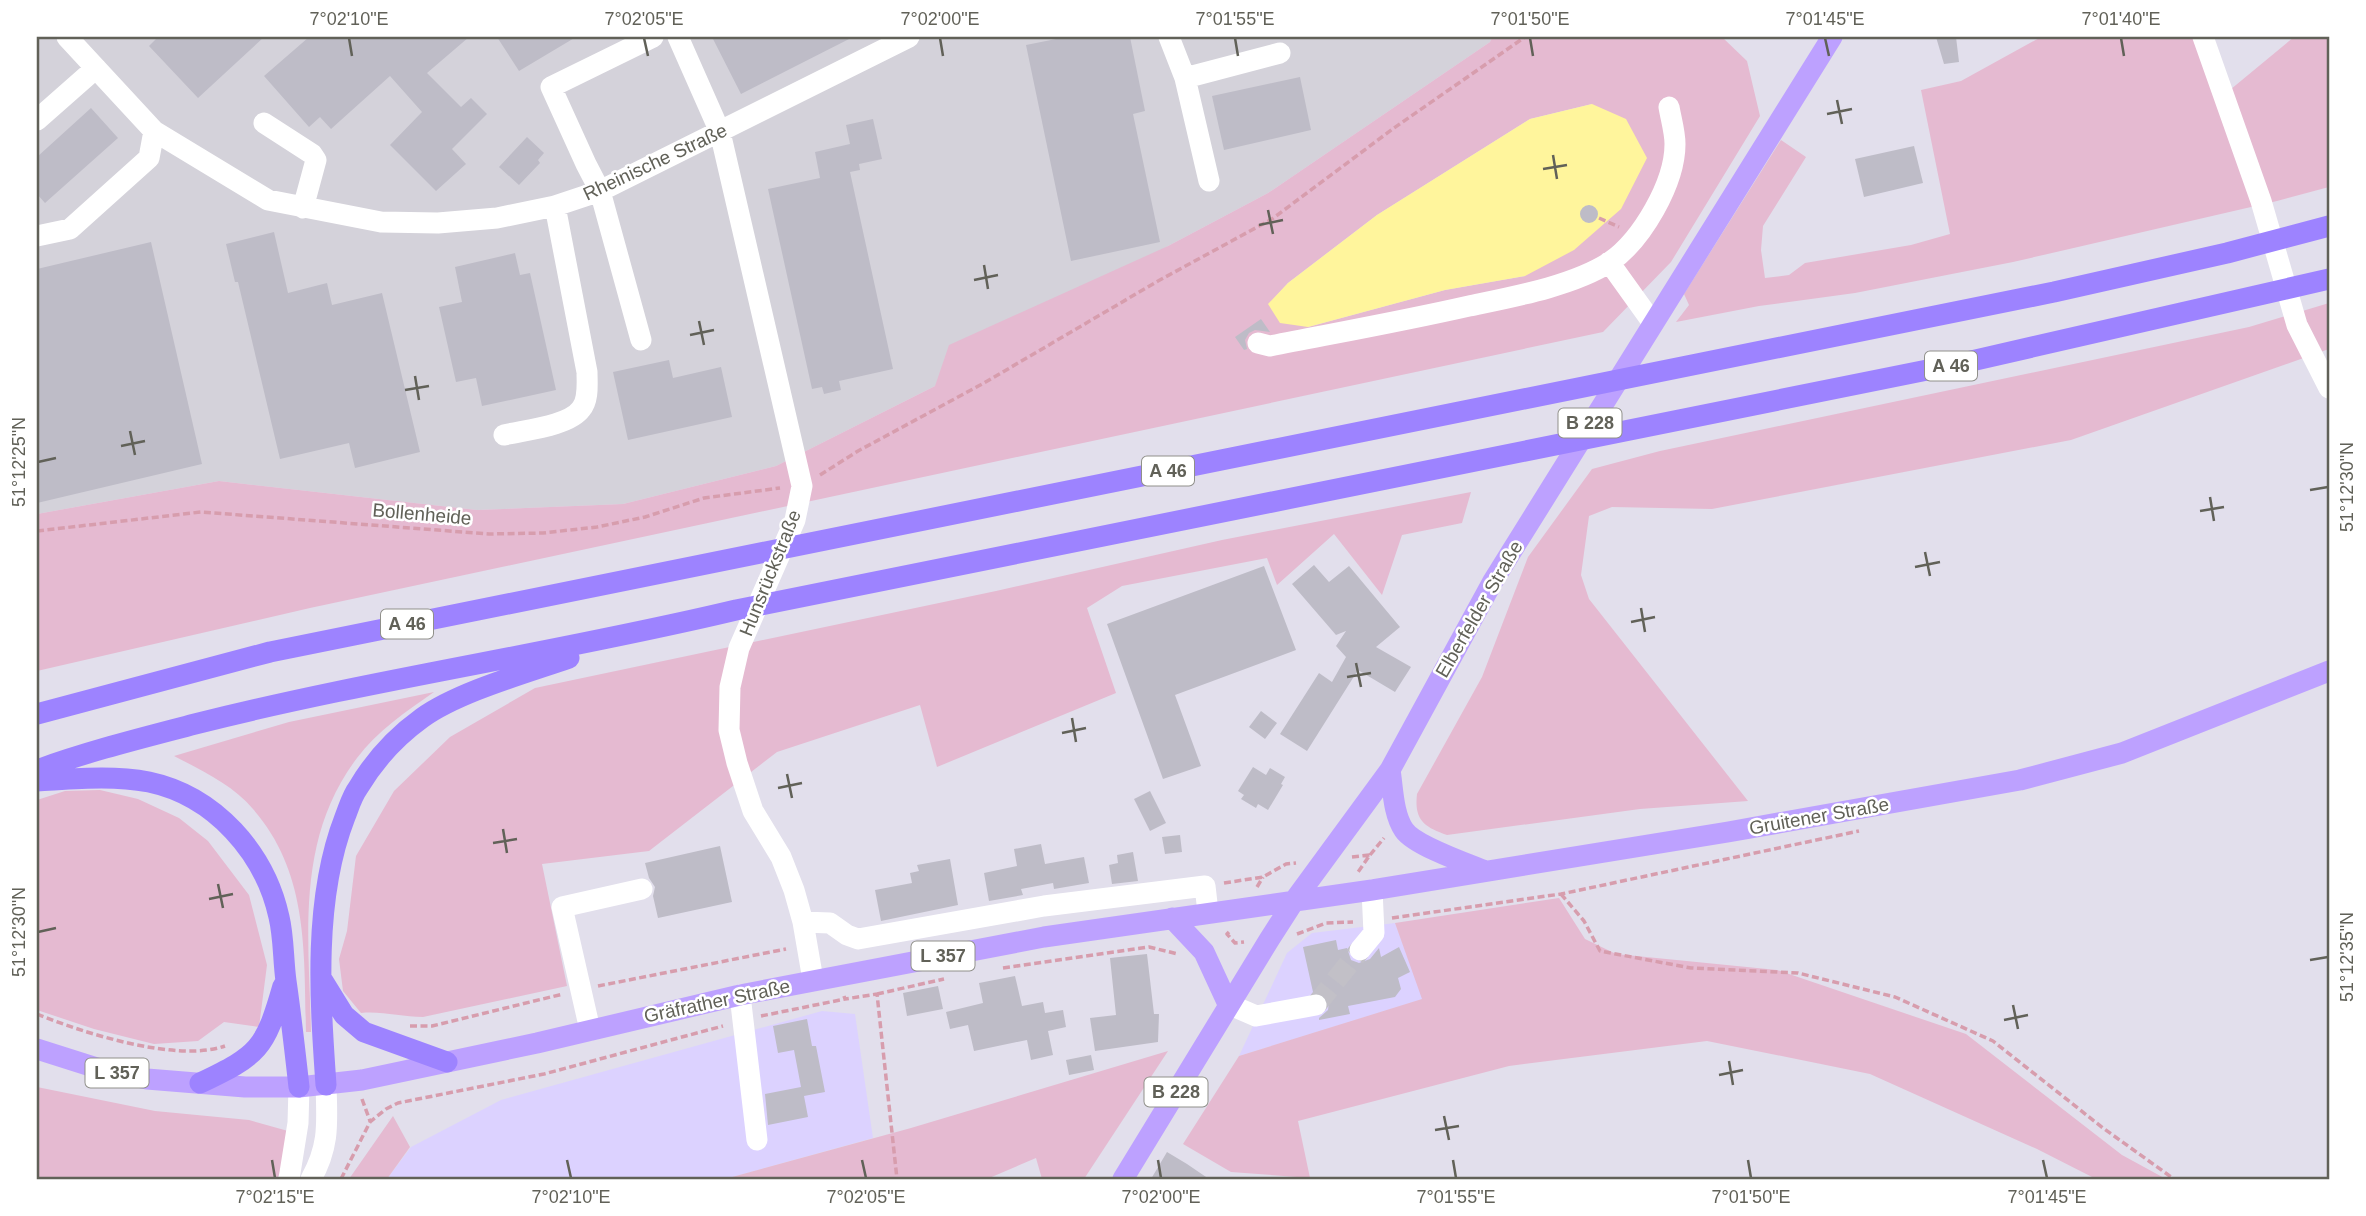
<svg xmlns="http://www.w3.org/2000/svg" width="2366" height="1216" viewBox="0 0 2366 1216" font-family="Helvetica,sans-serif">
<rect width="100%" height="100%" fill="#e2dfec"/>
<path fill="#dcd2ff" d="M 1395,923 L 1423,999 L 1239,1056 L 1287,953 L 1312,933 Z
M 822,1011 L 855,1014 L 873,1138 L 725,1179 L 387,1179 L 411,1147 L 501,1100 Z"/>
<path fill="#d4d2da" d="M 37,37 L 1492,37 L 1490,42 L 1268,193 L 1168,246 L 935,386 L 776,466 L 623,504 L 477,510 L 219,481 L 37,514 Z"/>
<path fill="#e5bad1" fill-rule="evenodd" d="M 1492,37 L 1722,37 L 1747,61 L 1760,116 L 1671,262 L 1603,332 L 310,608 L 37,671 L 37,514 L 219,481 L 477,510 L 623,504 L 776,466 L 935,386 L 949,345 L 1168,246 L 1268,193 L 1490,42 ZM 1592,104 L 1525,276 L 1445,290 L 1308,327 L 1269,304 L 1288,283 L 1377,215 L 1530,119 Z
M 2041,37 L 2193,37 L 2219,99 L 2294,37 L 2329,37 L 2329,187 L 2277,201 L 2013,262 L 1855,293 L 1759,306 L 1676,322 L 1689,305 L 1684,294 L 1781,140 L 1806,157 L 1763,226 L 1761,250 L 1765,278 L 1789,275 L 1805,263 L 1911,245 L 1950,234 L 1921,90 L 1961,81 Z
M 2329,303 L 2329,349 L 2071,440 L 1712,509 L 1612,507 L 1589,516 L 1581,575 L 1589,599 L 1748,801 L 1640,809 L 1447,835 C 1424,827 1414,820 1417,794 L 1482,677 L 1528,557 L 1592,469 L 1660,451 L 2249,327 Z
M 1471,492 L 1462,523 L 1402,535 L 1382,595 L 1334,534 L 1277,585 L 1267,558 L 1122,586 L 1087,608 L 1116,693 L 937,767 L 920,705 L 777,752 L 649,851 L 542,864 L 567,986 L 423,1017 C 402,1017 382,1011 361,1013 L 343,991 L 339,959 L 347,931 L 356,856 L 394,791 L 450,737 L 535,688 L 996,591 L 1222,540 Z
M 434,692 C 407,711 377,731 357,758 C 295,840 309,937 311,1032 L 306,1032 C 304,953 309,873 253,809 C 233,785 201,770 174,756 L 289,722 Z
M 100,790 L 138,799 L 179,818 L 208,841 L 249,895 L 267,965 L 259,1027 L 224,1022 L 198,1041 L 154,1044 L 94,1029 L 37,1010 L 37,800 L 65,791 Z
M 1559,898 L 1585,939 L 1616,954 L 1777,970 L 1966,1034 L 2122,1155 L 2166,1179 L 2096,1179 L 2037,1149 L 1870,1074 L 1707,1041 L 1509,1066 L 1298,1121 L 1310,1178 L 1231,1172 L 1183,1144 L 1239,1056 L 1422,999 L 1395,923 Z
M 1168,1051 L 1084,1179 L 1042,1179 L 1036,1158 L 987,1179 L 725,1179 L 911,1128 Z
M 37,1087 L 155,1111 L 249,1120 L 288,1131 L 283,1167 L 277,1179 L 37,1179 Z
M 393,1116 L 410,1147 L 387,1179 L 349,1179 Z"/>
<path fill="#fff59c" d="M 1592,104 L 1626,119 L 1647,158 L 1621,209 L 1574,250 L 1525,276 L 1445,290 L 1308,327 L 1280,323 L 1268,304 L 1288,283 L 1377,215 L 1530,119 Z"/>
<path fill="#bebcc7" d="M 158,37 L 264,37 L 198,98 L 149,46 Z
M 309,37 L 469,37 L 427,73 L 461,107 L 471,98 L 487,114 L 452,149 L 466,164 L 436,191 L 390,145 L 422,112 L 390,76 L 331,129 L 320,117 L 309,127 L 264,76 Z
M 497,37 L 576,37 L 519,71 Z
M 712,37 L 853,37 L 741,94 Z
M 1066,37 L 1130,37 L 1145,111 L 1133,114 L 1160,242 L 1071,261 L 1026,45 Z
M 1936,37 L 1956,37 L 1959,62 L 1944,64 Z
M 1300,77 L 1311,130 L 1224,150 L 1212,96 Z
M 91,108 L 118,138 L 45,203 L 37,194 L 37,157 Z
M 873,119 L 882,159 L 859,164 L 860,170 L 850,172 L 893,369 L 839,381 L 841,390 L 824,394 L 822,387 L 812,389 L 768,189 L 820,178 L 815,152 L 850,144 L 846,125 Z
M 527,137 L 544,153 L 538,160 L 540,163 L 519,185 L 499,167 Z
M 1914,146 L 1923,183 L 1864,197 L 1855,159 Z
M1580 214a9 9 0 1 1 18 0a9 9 0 1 1-18 0Z
M 274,232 L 288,293 L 327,283 L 332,305 L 382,293 L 420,452 L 355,468 L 349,443 L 280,459 L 238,282 L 235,282 L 226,244 Z
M 151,242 L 202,464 L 37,503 L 37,269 Z
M 515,253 L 520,275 L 530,273 L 556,390 L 482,406 L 476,378 L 456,382 L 439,307 L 462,302 L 455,267 Z
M 1261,319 L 1270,332 L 1255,330 L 1249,333 L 1245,340 L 1247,349 L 1244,350 L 1235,337 Z
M 669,360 L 673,378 L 721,367 L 732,417 L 628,440 L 613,372 Z
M 1314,565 L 1329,582 L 1349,566 L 1400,627 L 1376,647 L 1411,667 L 1395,692 L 1358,670 L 1307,751 L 1280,734 L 1319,673 L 1332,682 L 1346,657 L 1336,646 L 1346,631 L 1336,635 L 1292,584 Z
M 1264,566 L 1296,650 L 1175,695 L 1201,766 L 1163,779 L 1107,624 Z
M 1261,711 L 1277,723 L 1265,739 L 1249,727 Z
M 1253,767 L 1266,775 L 1270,768 L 1285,777 L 1281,784 L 1283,785 L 1268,810 L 1258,804 L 1256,808 L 1241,799 L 1244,795 L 1238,791 Z
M 1150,791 L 1166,823 L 1150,831 L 1134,799 Z
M 1180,835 L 1182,852 L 1165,854 L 1162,837 Z
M 1041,844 L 1045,864 L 1084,857 L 1089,883 L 1054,889 L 1053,883 L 1021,889 L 1023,895 L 989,901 L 984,873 L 1017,866 L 1014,849 Z
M 720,846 L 732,902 L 658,918 L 653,896 L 655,887 L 649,878 L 645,863 Z
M 1133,852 L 1138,881 L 1112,884 L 1109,865 L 1118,863 L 1117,855 Z
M 950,859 L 958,905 L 881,921 L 875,890 L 912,883 L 910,873 L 919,871 L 917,865 Z
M 1336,940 L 1338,950 L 1347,948 L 1351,960 L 1359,963 L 1370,959 L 1379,948 L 1381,957 L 1399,947 L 1410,972 L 1398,978 L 1401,989 L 1395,997 L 1348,1006 L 1350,1014 L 1319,1020 L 1319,1018 L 1328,1010 L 1329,1002 L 1321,993 L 1313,992 L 1303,947 Z
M 1147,954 L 1154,1014 L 1159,1014 L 1158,1042 L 1095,1051 L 1090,1018 L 1116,1015 L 1110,958 Z
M 1015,976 L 1022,1006 L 1043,1002 L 1045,1013 L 1063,1010 L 1066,1027 L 1048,1031 L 1053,1055 L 1031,1060 L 1027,1040 L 974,1051 L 968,1025 L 950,1029 L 946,1012 L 983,1003 L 979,983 Z
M 938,986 L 943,1009 L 907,1016 L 903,993 Z
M 807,1019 L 812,1046 L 816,1046 L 825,1092 L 804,1096 L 808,1117 L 768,1125 L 765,1094 L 801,1087 L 794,1050 L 778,1053 L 773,1026 Z
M 1091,1055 L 1094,1070 L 1069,1075 L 1066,1060 Z
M 1167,1152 L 1187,1164 L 1209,1179 L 1151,1179 Z"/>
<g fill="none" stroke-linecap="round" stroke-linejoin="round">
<path stroke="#c2c0c7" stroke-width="21" stroke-dasharray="21 10" stroke-linecap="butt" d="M 1316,1005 L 1360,950"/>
<path stroke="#d79dad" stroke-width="3.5" stroke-dasharray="7 3.5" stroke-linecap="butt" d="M 1599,218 L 1619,227
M 820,475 L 858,451 L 984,383 L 1158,281 L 1272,219 L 1394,128 L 1525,37
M 37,531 L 201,512 L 489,534 L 543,533 L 597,527 L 645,517 L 704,498 L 780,488
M 1370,855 L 1384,838
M 1352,857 L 1370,855 L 1358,872
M 1224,883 L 1263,877 L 1286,864 L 1296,863
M 1257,887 L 1263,877
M 1561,894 L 1584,921 L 1600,951 L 1691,968 L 1798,973 L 1895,997 L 1993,1041 L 2103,1128 L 2174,1179
M 1392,918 L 1561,894 L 1859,831
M 1229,932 L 1227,934 L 1235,943 L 1244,942
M 1297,934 L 1326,923 L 1353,922
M 1003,968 L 1149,947 L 1178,954
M 598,986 L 786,949
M 877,994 L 944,979
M 844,996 L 845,999 L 877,994 L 897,1179
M 37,1014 C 83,1033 177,1063 225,1046
M 761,1016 L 845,999
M 410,1026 L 432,1026 L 563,994
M 362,1099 L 370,1121
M 341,1179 L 370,1122 L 386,1109 L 398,1103 L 544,1074 L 723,1026"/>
<path stroke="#fff" stroke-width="21" d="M 67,37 L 154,131 L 268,200 L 381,222 L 438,223 L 497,218 L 555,206 L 600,191 L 909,37
M 678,37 L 720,132 L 802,486 L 795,520 L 739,648 L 730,687 L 729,730 L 737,763 L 753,811 L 781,857 L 794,890 L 803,922 L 813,980
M 1169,37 L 1185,78 L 1280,53
M 2203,37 L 2261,201 L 2297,325 L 2329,388
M 1185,78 L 1209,181
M 37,120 L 96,68
M 264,123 L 312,154 L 316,160 L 303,208
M 37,236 L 70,229 L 149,158 L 154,131
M 1609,262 L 1652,322
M 641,340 L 600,191 L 586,164 L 551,87 L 653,37
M 1258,343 L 1270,346 C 1336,333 1403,321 1469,306 C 1512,297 1573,286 1610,262 C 1642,240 1675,183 1675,144 C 1675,132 1671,119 1669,107
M 504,435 C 524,430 569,426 581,409 C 589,400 587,383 587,372 L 555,206
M 803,922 L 830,923 L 847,935 L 858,939 L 1044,906 L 1205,886 L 1208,912
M 1360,950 L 1374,933 L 1372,890
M 740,995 L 757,1140
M 1228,1004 L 1256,1016 L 1316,1005
M 590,1030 L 562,907 L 642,889
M 289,1179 L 298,1123 L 299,1087
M 311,1179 C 330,1145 327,1122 326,1085"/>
<path stroke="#bda1ff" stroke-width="21" d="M 1390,770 C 1393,788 1393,814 1404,830 C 1414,845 1465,863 1483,870
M 1172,918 L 1204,952 L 1228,1004
M 37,1049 L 100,1069 L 147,1079 L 245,1087 L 299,1087 L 362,1080 L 537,1043 L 740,995 L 1044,937 L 1372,890 L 1728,832 L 2020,780 L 2122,753 L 2329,671
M 1123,1179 L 1269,940 L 1294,901 L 1390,770 L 1493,581 L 1832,37"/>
<path stroke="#9d83ff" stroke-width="21" d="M 37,714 L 270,652 L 2054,292 L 2227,253 L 2329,226
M 37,770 C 89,751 142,738 195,724 C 374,679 556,653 736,610 L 1967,362 L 2329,279
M 37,781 C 74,779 112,775 149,782 C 215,796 265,853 279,917 C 284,938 283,959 286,981 C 291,1016 295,1051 299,1087
M 323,981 L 344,1015 L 364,1032 L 447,1062
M 200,1083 C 259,1055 265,1049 283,986
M 326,1085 C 320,999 313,899 345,817 C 349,807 352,796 358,788 C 374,761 397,736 422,718 C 458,692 526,673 569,658"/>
</g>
<path fill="none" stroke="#616158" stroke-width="2.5" d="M 349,38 L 352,56M 644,38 L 648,56M 940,38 L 943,56M 1235,38 L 1238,56M 1530,38 L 1533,56M 1825,38 L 1829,56M 2121,38 L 2124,56M 1837,100 L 1842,124M 1827,114 L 1852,109M 1553,155 L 1557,179M 1543,169 L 1567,165M 1268,210 L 1273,234M 1259,225 L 1283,220M 984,265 L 988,289M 974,280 L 998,275M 699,321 L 704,345M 690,335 L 714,330M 415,376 L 419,400M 405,390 L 429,386M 130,431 L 135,455M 121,446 L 145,441M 38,462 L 56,458M 2310,490 L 2328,487M 2210,497 L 2214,521M 2200,511 L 2224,507M 1925,552 L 1930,576M 1915,567 L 1940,562M 1641,608 L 1645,632M 1631,622 L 1655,617M 1356,663 L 1361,687M 1347,677 L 1371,673M 1072,718 L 1076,742M 1062,733 L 1086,728M 787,774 L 792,798M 778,788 L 802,783M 503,829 L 507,853M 493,843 L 517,839M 218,884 L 223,908M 209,899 L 233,894M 38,932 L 56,928M 2310,960 L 2328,957M 2013,1005 L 2018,1029M 2004,1020 L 2028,1015M 1729,1061 L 1733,1085M 1719,1075 L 1743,1070M 1444,1116 L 1449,1140M 1435,1130 L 1459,1126M 272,1160 L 275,1178M 567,1160 L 571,1178M 862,1160 L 866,1178M 1158,1160 L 1161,1178M 1453,1160 L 1456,1178M 1748,1160 L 1751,1178M 2043,1160 L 2047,1178"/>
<g text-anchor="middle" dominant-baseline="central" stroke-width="5" stroke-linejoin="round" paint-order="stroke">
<g fill="#fff" stroke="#90908a" stroke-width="2">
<rect x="1925" y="351.5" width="52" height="29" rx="5"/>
<rect x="1558.5" y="408.5" width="63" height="29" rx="5"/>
<rect x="1142" y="456.5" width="52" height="29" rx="5"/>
<rect x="381" y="609.5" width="52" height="29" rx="5"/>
<rect x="911.5" y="941.5" width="63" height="29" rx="5"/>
<rect x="85.5" y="1058.5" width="63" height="29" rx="5"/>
<rect x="1144.5" y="1077.5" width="63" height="29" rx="5"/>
</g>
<g font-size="18" font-weight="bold" fill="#616158">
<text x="1951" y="366">A 46</text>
<text x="1590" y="423">B 228</text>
<text x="1168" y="471">A 46</text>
<text x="407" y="624">A 46</text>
<text x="943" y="956">L 357</text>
<text x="117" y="1073">L 357</text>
<text x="1176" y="1092">B 228</text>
</g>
<g font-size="19" fill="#616158" stroke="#fff">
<text transform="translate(655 162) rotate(-25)">Rheinische Straße</text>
<text transform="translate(422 514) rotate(5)">Bollenheide</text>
<text transform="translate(770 573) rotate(-68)">Hunsrückstraße</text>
<text transform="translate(1479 609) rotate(-60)">Elberfelder Straße</text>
<text transform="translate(1819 816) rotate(-10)">Gruitener Straße</text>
<text transform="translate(717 1001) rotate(-12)">Gräfrather Straße</text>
</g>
</g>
<rect width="2366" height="1216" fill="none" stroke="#ffffff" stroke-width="77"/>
<rect x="38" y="38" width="2290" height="1140" fill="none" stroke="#616158" stroke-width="2.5"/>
<g font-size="18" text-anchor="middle" fill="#616158">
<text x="349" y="25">7°02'10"E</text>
<text x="644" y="25">7°02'05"E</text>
<text x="940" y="25">7°02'00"E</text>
<text x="1235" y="25">7°01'55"E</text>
<text x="1530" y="25">7°01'50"E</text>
<text x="1825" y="25">7°01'45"E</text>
<text x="2121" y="25">7°01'40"E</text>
<text transform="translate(19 462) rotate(-90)" y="6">51°12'25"N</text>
<text transform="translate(2347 487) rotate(-90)" y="6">51°12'30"N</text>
<text transform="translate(19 932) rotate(-90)" y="6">51°12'30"N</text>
<text transform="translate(2347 957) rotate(-90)" y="6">51°12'35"N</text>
<text x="275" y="1203">7°02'15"E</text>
<text x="571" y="1203">7°02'10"E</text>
<text x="866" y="1203">7°02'05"E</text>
<text x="1161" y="1203">7°02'00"E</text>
<text x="1456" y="1203">7°01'55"E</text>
<text x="1751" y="1203">7°01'50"E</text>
<text x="2047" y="1203">7°01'45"E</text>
</g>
</svg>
